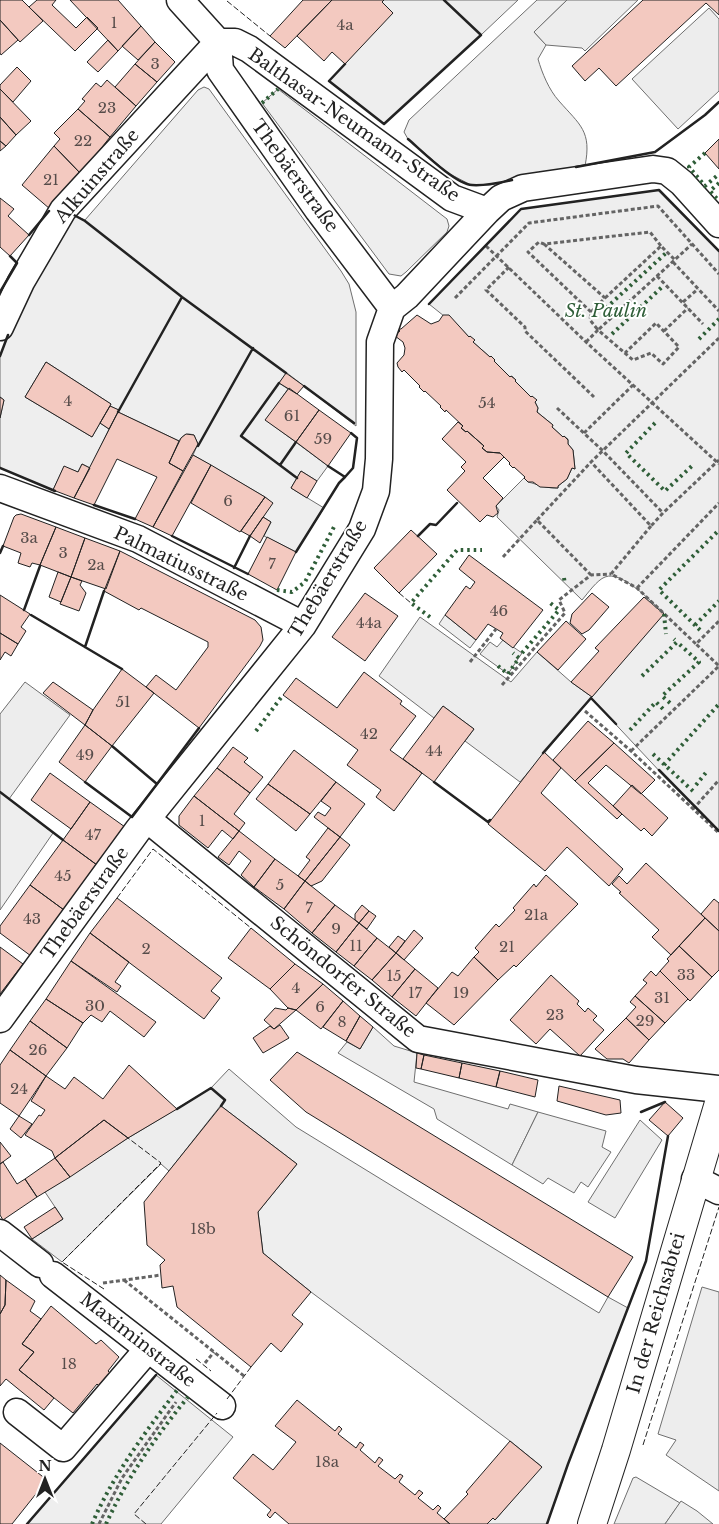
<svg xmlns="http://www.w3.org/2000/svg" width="719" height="1524" viewBox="0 0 719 1524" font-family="'Libre Baskerville',serif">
<rect width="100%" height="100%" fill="#fff"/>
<path fill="#eee" stroke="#6f6f6f" d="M 384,0 L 444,0 L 481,35 L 384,124 L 329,81 L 392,13 L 382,2 Z
M 537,0 L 567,0 L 534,32 L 546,45 L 538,59 C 542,73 549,90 559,101 C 580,125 592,131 585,166 L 489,185 L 471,185 L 448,173 L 408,139 L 404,132 L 409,120 Z
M 204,87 L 209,89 L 341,271 L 349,284 L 356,312 L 356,426 L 287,373 L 279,383 L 288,389 L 266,420 L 328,466 L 317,481 L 301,471 L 291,488 L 324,508 L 296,552 L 264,536 L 271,522 L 263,517 L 272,503 L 265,497 L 193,455 L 198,444 L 194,435 C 187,433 183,434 179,441 L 118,412 L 118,410 L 110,406 L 111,404 L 46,362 L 25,397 L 92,437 L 100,423 L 109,429 L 90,468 L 82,464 L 78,472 L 64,467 L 53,490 L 0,468 L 0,418 L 4,400 L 0,397 L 0,356 L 6,340 L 25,297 L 71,214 L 85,220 L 198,90 Z
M 278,89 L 447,219 L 449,226 L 447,232 L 406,272 L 401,276 L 389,274 L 262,103 Z
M 659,190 L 719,251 L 719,831 L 665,777 L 591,698 L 664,613 C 651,602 622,570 605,577 C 597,580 588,593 582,600 L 497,517 L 499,510 L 496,506 L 524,478 L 528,482 C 536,484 549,489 558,488 L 558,486 L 567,479 L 572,468 L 575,469 L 573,450 L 568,444 L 568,439 L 564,436 L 563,437 L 552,427 L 553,425 L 537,412 L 538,408 L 535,402 L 536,400 L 532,396 L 531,397 L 515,381 L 516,380 L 512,376 L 510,377 L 494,361 L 495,360 L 491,356 L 490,357 L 473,342 L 474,340 L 470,336 L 469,337 L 449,316 L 444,316 L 429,304 L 521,209 Z
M 445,615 L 476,640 L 470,648 L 439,624 Z
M 503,640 L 522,653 L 508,674 L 480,654 L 490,642 L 497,647 Z
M 0,792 L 53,833 L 0,910 Z
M 373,1027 L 394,1046 L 417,1053 L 414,1082 L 508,1109 L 510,1104 L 538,1112 L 512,1165 L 437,1119 L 434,1109 L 338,1053 L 347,1042 L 360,1049 Z
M 229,1069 L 296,1127 L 599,1313 L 608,1297 L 628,1308 L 568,1464 L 547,1524 L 487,1524 L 493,1518 L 496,1519 L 541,1466 L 510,1441 L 311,1292 L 263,1253 L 258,1212 L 297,1164 L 221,1106 L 225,1100 L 211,1088 Z
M 156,1375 L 233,1437 L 161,1524 L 27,1524 Z
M 636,1477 L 680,1503 L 665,1524 L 614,1524 L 633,1478 Z"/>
<path fill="#ededed" stroke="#6f6f6f" d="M 444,0 L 518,0 L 481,35 Z
M 567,0 L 638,0 L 585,51 L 582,48 L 546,45 L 534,32 Z
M 709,8 L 719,19 L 719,91 L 678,129 L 632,79 Z
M 420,617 L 511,682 L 537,652 L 571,682 L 592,697 L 520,782 L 465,741 L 474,729 L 443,706 L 434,718 L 379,676 Z
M 25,682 L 70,715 L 9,799 L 0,792 L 0,714 Z
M 211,1088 L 225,1100 L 169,1171 L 161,1164 L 62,1262 L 32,1239 L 63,1219 L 45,1192 L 128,1138 Z
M 538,1112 L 606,1131 L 602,1147 L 611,1152 L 588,1187 L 581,1182 L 574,1193 L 548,1178 L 543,1184 L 512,1165 Z
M 640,1120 L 662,1140 L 615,1218 L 588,1202 Z
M 702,1287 L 719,1292 L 719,1491 L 666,1455 L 676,1440 L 658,1434 Z
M 681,1501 L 697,1511 L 713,1524 L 665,1524 Z"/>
<path fill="#f3c9c0" stroke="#222" d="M 0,0 L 22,0 L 43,21 L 20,42 L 0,20 Z
M 37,0 L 56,0 L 52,5 L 76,28 L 87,17 L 98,28 L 75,51 L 29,7 Z
M 70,0 L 118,0 L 141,26 L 118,51 Z
M 303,0 L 332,0 L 285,48 L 270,36 Z
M 332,0 L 384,0 L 382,2 L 393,13 L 345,64 L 332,52 L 324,61 L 297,36 Z
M 643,0 L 719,0 L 719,15 L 706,3 L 616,86 L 599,68 L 585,81 L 572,66 Z
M 0,20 L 18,40 L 1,55 L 0,53 Z
M 141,26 L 155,42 L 138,60 L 122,46 Z
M 108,40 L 118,51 L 98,72 L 87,62 Z
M 155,42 L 175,62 L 157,82 L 135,64 Z
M 135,64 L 157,82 L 136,106 L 115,87 Z
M 17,67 L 31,81 L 13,102 L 0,89 L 0,85 Z
M 107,80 L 136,106 L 110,137 L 78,109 L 85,101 L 82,99 L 96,83 L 101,87 Z
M 0,89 L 31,121 L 16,135 L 0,117 Z
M 78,109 L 110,137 L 81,174 L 54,146 L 60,139 L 54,133 Z
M 0,117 L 16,135 L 6,146 L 0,141 Z
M 719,139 L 719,169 L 705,153 Z
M 0,141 L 6,146 L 0,151 Z
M 54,146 L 81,174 L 50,209 L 22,185 Z
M 0,198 L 14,209 L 8,216 L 29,235 L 10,256 L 0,247 Z
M 417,315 L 431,324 L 439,321 L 443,315 L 449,315 L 469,337 L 470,336 L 475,340 L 473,342 L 490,357 L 491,356 L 495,360 L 494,361 L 510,377 L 511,376 L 516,380 L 515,381 L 531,397 L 532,396 L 537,400 L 535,402 L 538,408 L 537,412 L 553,425 L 552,427 L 563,437 L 564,436 L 568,440 L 568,444 L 573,450 L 575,469 L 572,468 L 567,479 L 558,486 L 558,488 L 540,487 L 533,482 L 528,482 L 524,478 L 525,477 L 514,467 L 513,468 L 509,464 L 510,463 L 500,453 L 487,452 L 482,448 L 484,446 L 467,431 L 466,432 L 461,428 L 463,426 L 446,410 L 445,412 L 440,407 L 441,406 L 425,391 L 424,392 L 419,387 L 420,386 L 404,370 L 402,372 L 398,367 L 397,363 L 404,355 L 405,348 L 403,342 L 395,336 L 396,334 L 400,331 L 398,329 L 401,329 Z
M 46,362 L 111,404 L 92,437 L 25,397 Z
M 286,373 L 304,386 L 297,394 L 279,383 Z
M 289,388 L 319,410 L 296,442 L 265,420 Z
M 0,397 L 4,400 L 0,418 Z
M 110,406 L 119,410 L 109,429 L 100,423 Z
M 319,410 L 351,433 L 328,466 L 296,442 Z
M 118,412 L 179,441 L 169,463 L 183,471 L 153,527 L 135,519 L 157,477 L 117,459 L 94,505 L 74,498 Z
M 458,422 L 463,426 L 461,428 L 466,432 L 467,431 L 484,446 L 482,448 L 487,452 L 500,453 L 504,457 L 483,478 L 503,498 L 496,506 L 498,513 L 493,517 L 487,515 L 480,522 L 447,490 L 465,471 L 461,467 L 466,462 L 442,439 Z
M 186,434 L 194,435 L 198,444 L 183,471 L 169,463 L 181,438 Z
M 193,455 L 211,465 L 172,536 L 153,527 Z
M 82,464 L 90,468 L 74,498 L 53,490 L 64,466 L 78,472 Z
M 211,465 L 265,497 L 240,532 L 191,503 Z
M 301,471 L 317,481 L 307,498 L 291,488 Z
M 265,497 L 273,503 L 250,536 L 241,531 Z
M 21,514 L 56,527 L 40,565 L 32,563 L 30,567 L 18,563 L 21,553 L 3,546 L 14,517 L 16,515 Z
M 263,517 L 271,522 L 260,543 L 250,536 Z
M 56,527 L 85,538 L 71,577 L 40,565 Z
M 411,530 L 437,554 L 399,593 L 374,568 Z
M 267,537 L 296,552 L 277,590 L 248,574 Z
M 85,538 L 120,551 L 106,589 L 71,577 Z
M 120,551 L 255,620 L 261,627 L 263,640 L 260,646 L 199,728 L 146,687 L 156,675 L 176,690 L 208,647 L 208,642 L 141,608 L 139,610 L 104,591 Z
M 469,555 L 543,610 L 513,648 L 500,638 L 503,633 L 488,624 L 476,640 L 445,615 L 466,586 L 470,589 L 475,582 L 459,569 Z
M 58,572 L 71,577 L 61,602 L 49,597 Z
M 71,577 L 82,581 L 80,585 L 86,593 L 79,611 L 60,604 Z
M 365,593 L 398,616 L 365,661 L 332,637 Z
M 592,593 L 609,607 L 589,630 L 582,634 L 570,623 L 572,614 Z
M 0,595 L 30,614 L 21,627 L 26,631 L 18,644 L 0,633 Z
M 644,597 L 664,614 L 592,697 L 571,682 L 599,651 L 595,648 Z
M 566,621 L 586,639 L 558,670 L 537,652 Z
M 0,633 L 18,644 L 11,656 L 5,652 L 0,660 Z
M 122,669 L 154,693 L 112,746 L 85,725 L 93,710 Z
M 364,672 L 402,701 L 400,704 L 416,716 L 390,750 L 422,773 L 394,811 L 376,797 L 381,790 L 347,765 L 358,750 L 283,695 L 296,678 L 337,708 Z
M 53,682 L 93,710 L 85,725 L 43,693 Z
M 443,706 L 474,729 L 434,782 L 403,759 Z
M 588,721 L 614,743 L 575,781 L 553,760 Z
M 85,725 L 112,746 L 85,782 L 59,762 Z
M 614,743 L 655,780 L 641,794 L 606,765 L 588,783 L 622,814 L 617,819 L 575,781 Z
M 233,747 L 248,758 L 244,762 L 263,777 L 250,793 L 217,768 Z
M 294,750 L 336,782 L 310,814 L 268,784 Z
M 544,752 L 561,768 L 541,793 L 623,869 L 609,886 L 567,847 L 545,871 L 488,824 Z
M 217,768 L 250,793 L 234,814 L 245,823 L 239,831 L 194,796 Z
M 50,773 L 90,802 L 71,829 L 31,800 Z
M 336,782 L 365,804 L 340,837 L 314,817 L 318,812 L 325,816 L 331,808 L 321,801 Z
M 268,784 L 310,814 L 296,831 L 256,799 Z
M 632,785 L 668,818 L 652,836 L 644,828 L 641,831 L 613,806 Z
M 194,796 L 239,831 L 233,839 L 222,830 L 208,848 L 179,825 L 179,816 Z
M 90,802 L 125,827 L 97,865 L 63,840 Z
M 328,828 L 340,837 L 305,881 L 298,876 L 310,860 L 306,857 Z
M 239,831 L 275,859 L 254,887 L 241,875 L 251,861 L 239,851 L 229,865 L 218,857 Z
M 340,837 L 350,845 L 322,881 L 311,886 L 305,881 Z
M 63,840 L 97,865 L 64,910 L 30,885 Z
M 275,859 L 305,881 L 284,909 L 254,887 Z
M 646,863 L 705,918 L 671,955 L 652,937 L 659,930 L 619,893 L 621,892 L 612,884 L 619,876 L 627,884 Z
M 546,875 L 578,904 L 516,967 L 514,965 L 498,980 L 474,957 L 479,952 L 475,948 L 496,924 L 499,927 L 515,910 L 513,908 L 534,884 L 536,887 Z
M 305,881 L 335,905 L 312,933 L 284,909 Z
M 30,885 L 64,910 L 31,956 L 0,933 L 0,926 Z
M 117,898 L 222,978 L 211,991 L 220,998 L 204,1019 L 90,933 Z
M 714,899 L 719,903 L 719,931 L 701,914 Z
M 335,905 L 359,923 L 336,952 L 312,933 Z
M 362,905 L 369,911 L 359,923 L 355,920 L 355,914 Z
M 369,911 L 376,916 L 367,929 L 359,923 Z
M 705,918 L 719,931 L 719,970 L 712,977 L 679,946 Z
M 359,923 L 377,938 L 354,966 L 336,952 Z
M 251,928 L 295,964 L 270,989 L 228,958 Z
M 414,930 L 423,938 L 404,960 L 396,953 Z
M 90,933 L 129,962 L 115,982 L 121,986 L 117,992 L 71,961 Z
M 398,936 L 405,941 L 396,953 L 389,947 Z
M 377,938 L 396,953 L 372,980 L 354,966 Z
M 679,946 L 712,977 L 690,1001 L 660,971 L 669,961 L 667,959 Z
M 0,947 L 23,964 L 0,994 Z
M 396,953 L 415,969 L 392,997 L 372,980 Z
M 474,957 L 498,980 L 454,1025 L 426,1003 L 452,972 L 458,976 Z
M 71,961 L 156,1022 L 144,1037 L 110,1011 L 102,1022 L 91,1015 L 83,1023 L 46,999 Z
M 295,964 L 323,984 L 296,1010 L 288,1008 L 270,989 Z
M 415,969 L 438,988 L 416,1016 L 392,997 Z
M 651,971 L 656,976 L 660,971 L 688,999 L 665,1023 L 635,996 L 647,983 L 643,980 Z
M 551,975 L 579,1001 L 577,1004 L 585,1012 L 588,1008 L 597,1016 L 593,1020 L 604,1030 L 580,1056 L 550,1029 L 536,1044 L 510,1020 Z
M 323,984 L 343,1001 L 321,1029 L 296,1010 Z
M 635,996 L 665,1023 L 649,1040 L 626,1018 L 636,1007 L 630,1002 Z
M 46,999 L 83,1023 L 67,1048 L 30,1021 Z
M 343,1001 L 360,1016 L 346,1041 L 323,1027 Z
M 275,1008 L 286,1010 L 288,1008 L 296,1010 L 274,1029 L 264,1020 Z
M 360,1016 L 373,1027 L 360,1049 L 346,1041 Z
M 626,1018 L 649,1040 L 629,1063 L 623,1059 L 607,1059 L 595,1049 Z
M 30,1021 L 67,1048 L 46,1076 L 10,1050 Z
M 280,1025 L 289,1038 L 263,1053 L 253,1038 L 270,1026 L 274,1029 Z
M 10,1050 L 46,1076 L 19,1116 L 0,1103 L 0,1065 Z
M 297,1052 L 633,1257 L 608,1297 L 306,1112 L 270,1080 Z
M 417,1053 L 424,1055 L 421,1069 L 416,1068 Z
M 424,1055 L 462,1063 L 459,1078 L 421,1069 Z
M 462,1063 L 500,1071 L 496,1087 L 459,1078 Z
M 129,1065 L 177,1109 L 128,1138 L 104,1120 L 55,1158 L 52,1151 L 25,1135 L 39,1115 L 41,1116 L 45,1110 L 31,1101 L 46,1076 L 65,1089 L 74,1077 L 103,1099 Z
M 500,1071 L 538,1080 L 535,1097 L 496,1087 Z
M 559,1086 L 620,1100 L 621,1113 L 606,1115 L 557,1101 Z
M 665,1102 L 683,1118 L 668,1136 L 649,1120 Z
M 221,1106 L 297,1164 L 258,1212 L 263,1253 L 311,1292 L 292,1315 L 303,1324 L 281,1352 L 271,1343 L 251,1367 L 177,1307 L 173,1286 L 162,1288 L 160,1265 L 165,1260 L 147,1245 L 144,1202 Z
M 19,1116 L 32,1124 L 21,1138 L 10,1129 Z
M 104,1120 L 128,1138 L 70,1177 L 55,1158 Z
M 0,1142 L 11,1156 L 0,1164 Z
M 55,1158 L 70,1177 L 37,1197 L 25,1179 Z
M 3,1162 L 17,1184 L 25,1179 L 37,1197 L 3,1220 L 0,1215 L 0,1164 Z
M 55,1207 L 63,1219 L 32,1239 L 24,1227 Z
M 0,1275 L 6,1280 L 5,1305 L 0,1314 Z
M 6,1280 L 35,1301 L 30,1311 L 41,1319 L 22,1344 L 34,1352 L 19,1370 L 54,1398 L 44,1410 L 6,1379 L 0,1386 L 0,1314 L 5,1305 Z
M 51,1306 L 96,1344 L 101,1340 L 119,1357 L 108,1371 L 111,1374 L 100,1387 L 97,1384 L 73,1413 L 19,1370 L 34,1352 L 22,1344 Z
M 297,1400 L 335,1431 L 339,1426 L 342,1429 L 338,1434 L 356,1448 L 360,1442 L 364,1445 L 360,1450 L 375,1463 L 379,1457 L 383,1460 L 378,1466 L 395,1479 L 400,1474 L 403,1476 L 399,1482 L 415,1495 L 419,1490 L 423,1493 L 418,1498 L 433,1510 L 438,1505 L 441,1508 L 437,1513 L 450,1524 L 289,1524 L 275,1512 L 270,1518 L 267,1515 L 271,1510 L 233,1478 L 253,1454 L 273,1470 L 296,1442 L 275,1426 Z
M 510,1441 L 542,1467 L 495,1520 L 493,1518 L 487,1524 L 450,1524 L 444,1519 L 468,1494 L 466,1492 Z
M 0,1443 L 47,1480 L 12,1524 L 0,1524 Z"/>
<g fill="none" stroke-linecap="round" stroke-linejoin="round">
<g stroke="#222" stroke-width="29">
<path id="minor" d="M 180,0 L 218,42 L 235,42 L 249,49 L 452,198 L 487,211
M 218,42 L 220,70 L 318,210 L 392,308
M 392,308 L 407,296 L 487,211 L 501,198 L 523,188 L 653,169 L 667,171 L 682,183 L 719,224
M 0,327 L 21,282 L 63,210 L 218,42
M 0,488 L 138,539 L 303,625
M 147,819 L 418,1039 L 636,1080 L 719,1089
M 0,1019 L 138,830 L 303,625 L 362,529 L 376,491 L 379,459 L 380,342 L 392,308
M 695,1179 L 719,1191
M 0,1233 L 40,1264
M 53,1275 L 222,1406
M 17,1412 L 63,1448 L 148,1349"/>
</g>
<g stroke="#222" stroke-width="30">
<path id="major" d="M 592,1524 L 616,1450 L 719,1103"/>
</g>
<path stroke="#646464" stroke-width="3" stroke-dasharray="4 2.5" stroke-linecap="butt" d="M 544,244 L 605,298 L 591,312 L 590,320 L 598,330 L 692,244
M 486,246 L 586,342 L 719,464
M 673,262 L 719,311
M 509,267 L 486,290 L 525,327 L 525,331 L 594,397
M 657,276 L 703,324
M 455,298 L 529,223 L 658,206 L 719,274
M 605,298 L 661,246 L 675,260
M 683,302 L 698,289
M 591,312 L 528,252 L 539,242 L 544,244 L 650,232 L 661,246
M 664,331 L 688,308
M 719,338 L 591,462 L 651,526 L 663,513 L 719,460
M 586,342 L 598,330 L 633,360 L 651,353 L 663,364 L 679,347 L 656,323 L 625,353
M 557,408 L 603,451 L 663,513
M 584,433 L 633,385
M 537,520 L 591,462
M 651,526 L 611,574 L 637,588 L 696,644 L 719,621
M 503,557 L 537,520 L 591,575
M 637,588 L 719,503
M 470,662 L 496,629
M 502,685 L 565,613 L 559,600 L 591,575 L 611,574
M 585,711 L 631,751 L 719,833
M 631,751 L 719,666 L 696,644
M 693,809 L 719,780
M 124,1280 L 244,1376
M 103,1283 L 161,1275
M 205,1363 L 214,1352
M 99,1524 L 122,1478 L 176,1402"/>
<use href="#minor" stroke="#fff" stroke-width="26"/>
<use href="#major" stroke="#fff" stroke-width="28"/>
<path stroke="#2f5e38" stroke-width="4" stroke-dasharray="2.5 4" stroke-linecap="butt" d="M 262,103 L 278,89
M 705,153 L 689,167 L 705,186 L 719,174
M 719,183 L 710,191 L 719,201
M 606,308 L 666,253
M 612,334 L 662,287
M 699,339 L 719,319
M 655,423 L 626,453 L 665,491 L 694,464
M 564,578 L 565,584
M 277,590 L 292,592 L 305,582 L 335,525
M 664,614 L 666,634
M 430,617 L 411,603 L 457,550 L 482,550
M 695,625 L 719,601
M 700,630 L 659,590 L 719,530
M 522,653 L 559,610 L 549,602
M 498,666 L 508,674 L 519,658 L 513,653
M 642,676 L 677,642 L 674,639
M 670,703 L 662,696 L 699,662 L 677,642
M 630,730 L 656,702 L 664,710
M 256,731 L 283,695
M 653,754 L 695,793
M 664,765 L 719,704
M 696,785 L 708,770
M 92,1524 C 113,1475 146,1431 178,1389
M 106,1524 C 127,1478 156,1436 188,1397"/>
<path stroke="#222" stroke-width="1" stroke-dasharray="6 2.5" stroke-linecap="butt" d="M 227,1 L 270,36
M 399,593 L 411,603
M 117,898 L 153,849 L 251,928
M 104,1289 L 62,1262 L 161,1163 L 128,1138
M 196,1359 L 211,1371
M 227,1399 L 251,1367
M 643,1445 L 719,1207
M 146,1524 L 134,1514 L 217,1413"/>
<path stroke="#222" stroke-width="2.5" d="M 345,64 L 329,81 L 384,124 L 481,35 L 444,0
M 408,139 C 422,151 455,184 472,185 C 486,186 499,183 512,180
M 576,167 L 655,152 L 705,115 L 719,102
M 72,214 L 85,221 L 182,297 L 286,373
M 29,235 L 49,211
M 0,292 L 17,263 L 10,256
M 429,304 L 521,209 L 659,190 L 719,251
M 0,356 L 8,335
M 279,383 L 241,436 L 297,478
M 304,386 L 354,423
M 118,412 L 182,297
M 198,446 L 253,348
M 280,465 L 296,442
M 328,466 L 345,477 L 353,468 L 357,438 L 351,433
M 0,468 L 55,491
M 94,505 L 135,519
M 172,536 L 248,574
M 418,536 L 430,524 L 436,525 L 457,503
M 296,552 L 339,483 L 345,477
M 0,553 L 3,546
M 234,568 L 250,536
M 24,610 L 40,566
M 31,615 L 122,669
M 85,647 L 104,591
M 112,746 L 157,784 L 199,728
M 543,753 L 591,698 L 616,724
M 659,770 L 719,831
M 85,782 L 132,817 L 157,784
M 434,782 L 488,822 L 490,820
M 0,792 L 63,840
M 177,1109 L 211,1088 L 225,1100 L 221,1106
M 641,1112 L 665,1102
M 27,1524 L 156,1375
M 547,1524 L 568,1464 L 646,1261 L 668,1136"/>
</g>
<g text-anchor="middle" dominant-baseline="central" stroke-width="4" stroke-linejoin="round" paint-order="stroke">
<g font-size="15" fill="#564c4a">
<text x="114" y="22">1</text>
<text x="345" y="24">4a</text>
<text x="155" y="63">3</text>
<text x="107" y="107">23</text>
<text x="83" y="140">22</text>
<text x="51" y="179">21</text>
<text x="68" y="400">4</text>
<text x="487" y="402">54</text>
<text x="292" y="415">61</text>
<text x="323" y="438">59</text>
<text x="228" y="500">6</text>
<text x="29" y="537">3a</text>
<text x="63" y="552">3</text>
<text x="272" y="563">7</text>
<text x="96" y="564">2a</text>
<text x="499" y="610">46</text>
<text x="369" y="622">44a</text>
<text x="123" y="701">51</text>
<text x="369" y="733">42</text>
<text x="434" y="750">44</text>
<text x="85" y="754">49</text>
<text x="202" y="820">1</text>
<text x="93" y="834">47</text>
<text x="63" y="875">45</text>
<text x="280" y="884">5</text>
<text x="309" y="907">7</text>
<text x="536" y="914">21a</text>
<text x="32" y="918">43</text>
<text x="336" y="928">9</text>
<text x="356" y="945">11</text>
<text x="507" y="946">21</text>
<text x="146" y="948">2</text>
<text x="686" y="974">33</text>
<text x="394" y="975">15</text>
<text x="296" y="987">4</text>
<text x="415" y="992">17</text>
<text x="461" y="992">19</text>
<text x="662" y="997">31</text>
<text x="95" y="1005">30</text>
<text x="320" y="1006">6</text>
<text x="555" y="1014">23</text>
<text x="645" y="1020">29</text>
<text x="342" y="1021">8</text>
<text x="38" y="1049">26</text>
<text x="19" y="1088">24</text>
<text x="203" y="1228">18b</text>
<text x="69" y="1363">18</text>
<text x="327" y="1461">18a</text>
</g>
<g font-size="18" fill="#222" stroke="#fff">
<text transform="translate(354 125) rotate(35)">Balthasar-Neumann-Straße</text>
<text transform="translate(97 176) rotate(-49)">Alkuinstraße</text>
<text transform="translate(295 176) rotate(54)">Thebäerstraße</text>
<text transform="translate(181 564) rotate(26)">Palmatiusstraße</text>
<text transform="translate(328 579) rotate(-59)">Thebäerstraße</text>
<text transform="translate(85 903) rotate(-54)">Thebäerstraße</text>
<text transform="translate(343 977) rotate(39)">Schöndorfer Straße</text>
<text transform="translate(656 1313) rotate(-74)">In der Reichsabtei</text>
<text transform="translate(138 1340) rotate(38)">Maximinstraße</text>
</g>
<g font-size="18" font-style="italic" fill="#2f5e38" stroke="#fff">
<text x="606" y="311">St. Paulin</text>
</g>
</g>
<g transform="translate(45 1479)" stroke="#ffffff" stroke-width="4" paint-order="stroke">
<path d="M0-4L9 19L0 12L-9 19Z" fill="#222222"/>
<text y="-8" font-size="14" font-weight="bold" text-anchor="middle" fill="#222222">N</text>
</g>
</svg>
